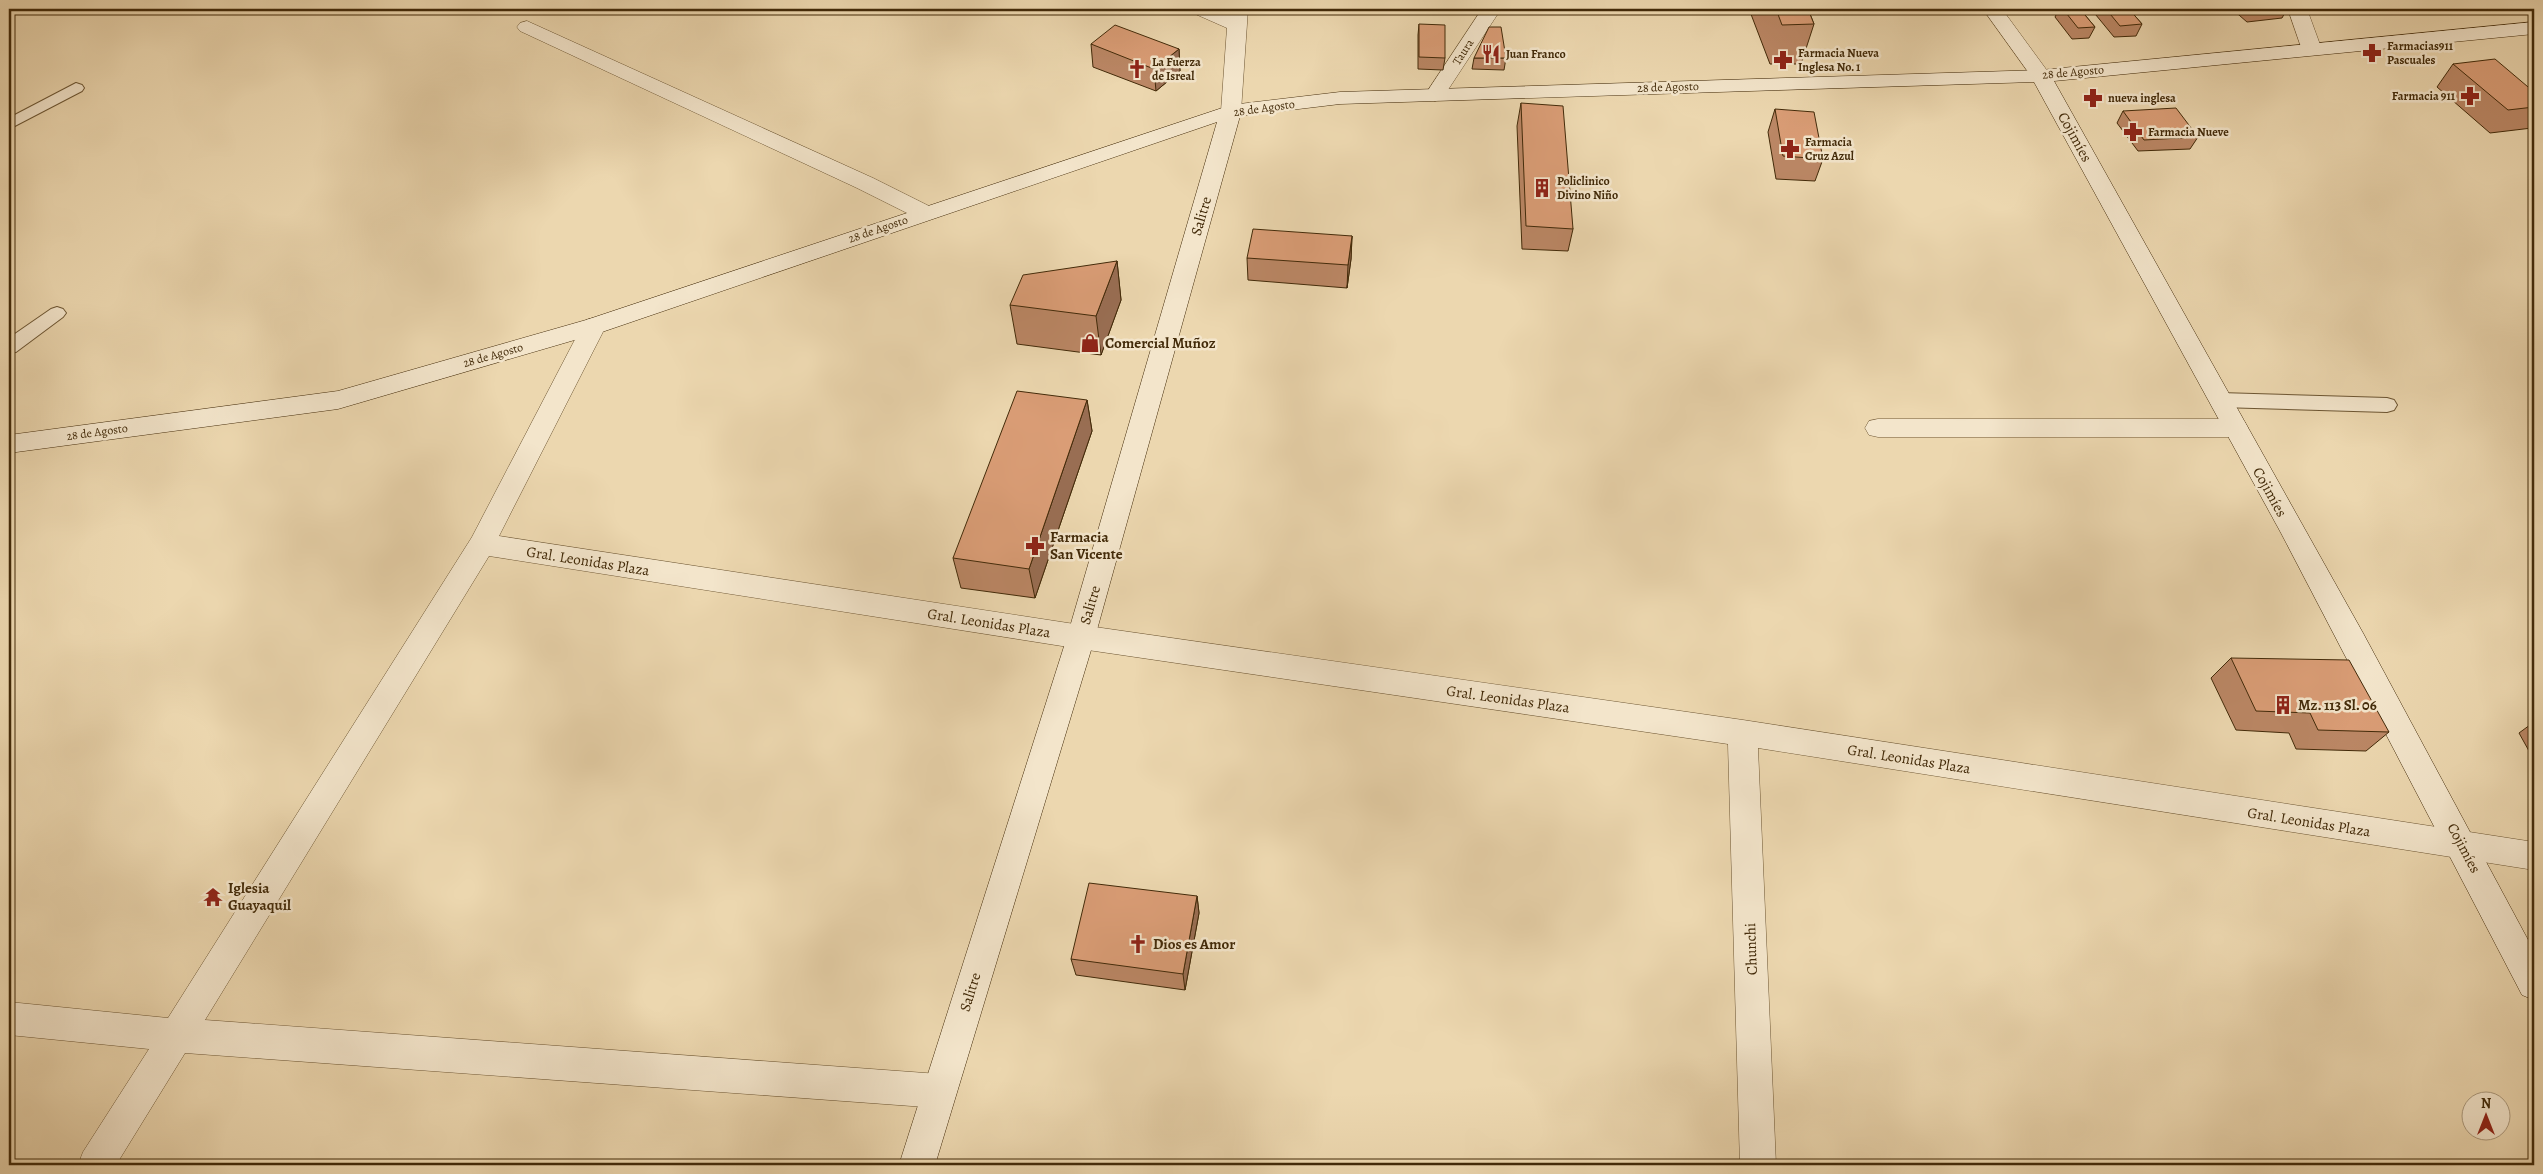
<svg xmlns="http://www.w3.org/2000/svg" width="2543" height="1174" viewBox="0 0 2543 1174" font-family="Alegreya,serif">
<rect width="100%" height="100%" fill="#ecd7af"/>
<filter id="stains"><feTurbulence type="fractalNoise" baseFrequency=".004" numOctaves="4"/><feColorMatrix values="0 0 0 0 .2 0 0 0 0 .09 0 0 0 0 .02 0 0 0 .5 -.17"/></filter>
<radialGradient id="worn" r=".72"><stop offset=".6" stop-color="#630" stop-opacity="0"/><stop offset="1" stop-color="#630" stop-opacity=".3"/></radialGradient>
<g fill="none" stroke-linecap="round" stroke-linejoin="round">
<g stroke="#6c5532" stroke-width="2">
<path id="lane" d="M 76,83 L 82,85 L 84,88 L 82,91 L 9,129 L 9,118 Z
M 57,307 L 63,309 L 66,313 L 63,317 L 16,352 L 9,353 L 9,338 L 51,309 Z
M 2220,393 L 2387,398 L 2394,400 L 2397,405 L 2394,410 L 2387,412 L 2220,407 L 2213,405 L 2210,400 L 2213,395 Z"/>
</g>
<g stroke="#6c5532" stroke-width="1">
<path id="street" d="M 1190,9 L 1215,9 L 1228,14 L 1229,9 L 1248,9 L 1241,111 L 1238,115 L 1231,117 L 1224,115 L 1221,111 L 1227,28 L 1193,13 Z
M 1482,9 L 1501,9 L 1442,99 L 1435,101 L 1428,99 L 1425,95 Z
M 1983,9 L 2002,9 L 2051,76 L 2048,80 L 2034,80 Z
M 2288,9 L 2307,9 L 2322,50 L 2319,54 L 2305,54 L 2302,50 Z
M 527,21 L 873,178 L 933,208 L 936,213 L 933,218 L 925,220 L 917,218 L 857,188 L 520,31 L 517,27 L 520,23 Z
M 594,318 L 602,320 L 606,326 L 499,536 L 1081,625 L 1743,720 L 2534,842 L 2534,870 L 1758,748 L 1776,1165 L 1740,1165 L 1728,744 L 1081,649 L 489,556 L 205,1020 L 939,1074 L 951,1079 L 956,1091 L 951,1103 L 939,1108 L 185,1053 L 116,1165 L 78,1165 L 83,1152 L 149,1049 L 9,1035 L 9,1002 L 168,1018 L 472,537 L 582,326 L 586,320 Z
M 1878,419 L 2235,419 L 2244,421 L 2248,428 L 2244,435 L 2235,437 L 1878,437 L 1869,435 L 1865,428 L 1869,421 Z"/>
</g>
<g stroke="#422a09" stroke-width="1">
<path id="secondary" d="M 2534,22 L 2534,34 L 2054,81 L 2363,633 L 2534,951 L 2534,1000 L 2522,995 L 2281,533 L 2034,82 L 1340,104 L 1240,116 L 1095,637 L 935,1165 L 899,1165 L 1067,637 L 1217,122 L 602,332 L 338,409 L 9,453 L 9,435 L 338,391 L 586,320 L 1231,105 L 1340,92 L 2041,70 Z"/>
</g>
<use href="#lane" fill="#f3e5cb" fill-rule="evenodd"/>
<use href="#street" fill="#f3e5cb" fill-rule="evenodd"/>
<use href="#secondary" fill="#f3e5cb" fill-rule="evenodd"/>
</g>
<path fill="#bb8765" stroke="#422a09" d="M 1749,9 L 1808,9 L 1814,24 L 1801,64 L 1770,64 Z
M 2059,9 L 2080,9 L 2095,27 L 2089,38 L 2072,39 L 2055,17 Z
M 2091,9 L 2129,9 L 2142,24 L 2136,36 L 2114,37 Z
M 2232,9 L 2287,9 L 2282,18 L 2247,22 Z
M 1419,24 L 1445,58 L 1443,70 L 1418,69 L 1418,35 Z
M 1091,44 L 1179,49 L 1180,71 L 1156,91 L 1093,67 Z
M 1474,58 L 1506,58 L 1504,70 L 1472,69 Z
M 2453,64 L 2534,92 L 2534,125 L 2532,128 L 2490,133 L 2437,87 Z
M 1521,103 L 1573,229 L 1568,251 L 1522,249 L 1517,126 Z
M 1775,109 L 1823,159 L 1815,181 L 1776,179 L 1768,132 Z
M 2123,111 L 2198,137 L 2190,149 L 2138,151 L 2117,123 Z
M 1352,236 L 1351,259 L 1347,288 L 1248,280 L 1247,258 Z
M 1117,261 L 1121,300 L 1101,355 L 1017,344 L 1010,305 Z
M 1087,400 L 1092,431 L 1035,598 L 961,588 L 953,558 Z
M 2231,658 L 2389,732 L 2366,751 L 2296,749 L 2289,733 L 2236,730 L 2211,678 Z
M 2534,722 L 2534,760 L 2519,733 Z
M 1197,896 L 1199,913 L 1185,990 L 1076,975 L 1071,959 Z"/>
<path fill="#996e53" stroke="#422a09" d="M 1179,49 L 1180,71 L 1156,91 L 1154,69 Z
M 1352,236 L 1351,259 L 1347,288 L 1348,265 Z
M 1117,261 L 1121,300 L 1101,355 L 1096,316 Z
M 1087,400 L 1092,431 L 1035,598 L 1029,569 Z
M 1197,896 L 1199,913 L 1185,990 L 1183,974 Z"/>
<path fill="#da9d76" stroke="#422a09" d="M 1776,9 L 1808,9 L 1814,24 L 1782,25 Z
M 2063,9 L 2080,9 L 2095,27 L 2078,28 Z
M 2106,9 L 2129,9 L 2142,24 L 2120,26 Z
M 2252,9 L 2267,9 L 2253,10 Z
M 1419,24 L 1445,25 L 1445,58 L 1419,57 Z
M 1115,25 L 1179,49 L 1154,69 L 1091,44 Z
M 1489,27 L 1501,27 L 1506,58 L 1474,58 Z
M 2495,59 L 2534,92 L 2534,107 L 2508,110 L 2453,64 Z
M 1521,103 L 1563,106 L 1573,229 L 1526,226 Z
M 2176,108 L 2198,137 L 2144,140 L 2123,111 Z
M 1775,109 L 1814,112 L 1823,159 L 1783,156 Z
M 1253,229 L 1352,236 L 1348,265 L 1247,258 Z
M 1117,261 L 1096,316 L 1010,305 L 1023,275 Z
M 1017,391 L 1087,400 L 1029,569 L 953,558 Z
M 2231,658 L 2349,660 L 2389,732 L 2318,730 L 2310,713 L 2256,711 Z
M 1089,883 L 1197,896 L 1183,974 L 1071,959 Z"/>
<defs>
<g id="pharmacy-bare" transform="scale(1.5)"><path d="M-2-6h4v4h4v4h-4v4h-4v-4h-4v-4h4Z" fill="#8f2418" stroke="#f3e5cb" stroke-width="2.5" paint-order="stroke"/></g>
<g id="restaurant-bare" transform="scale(1.5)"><path d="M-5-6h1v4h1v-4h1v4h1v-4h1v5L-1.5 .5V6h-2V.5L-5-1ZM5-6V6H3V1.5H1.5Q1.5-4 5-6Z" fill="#8f2418" stroke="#f3e5cb" stroke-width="2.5" paint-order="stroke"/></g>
<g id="church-bare" transform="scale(1.5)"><path d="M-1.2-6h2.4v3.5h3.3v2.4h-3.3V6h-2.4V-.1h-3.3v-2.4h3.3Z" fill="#8f2418" stroke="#f3e5cb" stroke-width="2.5" paint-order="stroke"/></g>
<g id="building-bare" transform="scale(1.5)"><path d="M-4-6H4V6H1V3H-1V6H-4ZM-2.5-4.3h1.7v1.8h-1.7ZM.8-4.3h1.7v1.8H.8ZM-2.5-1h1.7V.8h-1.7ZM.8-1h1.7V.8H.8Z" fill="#8f2418" stroke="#f3e5cb" stroke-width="2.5" paint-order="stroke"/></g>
<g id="shop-bare" transform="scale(1.5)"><path d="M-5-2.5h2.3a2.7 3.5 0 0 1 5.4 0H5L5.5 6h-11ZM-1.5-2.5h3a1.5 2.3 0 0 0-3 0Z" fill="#8f2418" stroke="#f3e5cb" stroke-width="2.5" paint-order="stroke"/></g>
<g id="temple-bare" transform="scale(1.5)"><path d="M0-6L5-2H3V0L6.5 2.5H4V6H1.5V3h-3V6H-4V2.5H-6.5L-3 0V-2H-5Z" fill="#8f2418" stroke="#f3e5cb" stroke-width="2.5" paint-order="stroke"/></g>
</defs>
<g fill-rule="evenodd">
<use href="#pharmacy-bare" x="2372" y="53"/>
<use href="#restaurant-bare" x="1491" y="54"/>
<use href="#pharmacy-bare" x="1783" y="60"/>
<use href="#church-bare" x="1137" y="69"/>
<use href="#pharmacy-bare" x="2470" y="96"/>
<use href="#pharmacy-bare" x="2093" y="98"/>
<use href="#pharmacy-bare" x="2133" y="132"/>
<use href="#pharmacy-bare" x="1790" y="149"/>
<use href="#building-bare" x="1542" y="188"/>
<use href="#shop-bare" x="1090" y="343"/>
<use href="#pharmacy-bare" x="1035" y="546"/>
<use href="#building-bare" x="2283" y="705"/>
<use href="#temple-bare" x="213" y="897"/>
<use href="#church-bare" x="1138" y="944"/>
</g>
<g text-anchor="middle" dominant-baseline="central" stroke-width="5" stroke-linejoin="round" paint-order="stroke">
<g font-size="12" font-weight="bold" fill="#422a09" stroke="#f3e5cb" text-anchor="start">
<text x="2387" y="46">Farmacias911<tspan x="2387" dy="14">Pascuales</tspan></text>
<text x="1798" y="53">Farmacia Nueva<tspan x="1798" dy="14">Inglesa No. 1</tspan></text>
<text x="1506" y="54">Juan Franco</text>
<text x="1152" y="62">La Fuerza<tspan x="1152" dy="14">de Isreal</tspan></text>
<text x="2455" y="96" text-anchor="end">Farmacia 911</text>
<text x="2108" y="98">nueva inglesa</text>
<text x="2148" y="132">Farmacia Nueve</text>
<text x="1805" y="142">Farmacia<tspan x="1805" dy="14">Cruz Azul</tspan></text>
<text x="1557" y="181">Policlinico<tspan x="1557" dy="14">Divino Niño</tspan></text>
</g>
<g font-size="12" fill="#422a09" stroke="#f3e5cb">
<text transform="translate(1463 52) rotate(-57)">Taura</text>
<text transform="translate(2073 72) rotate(-5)">28 de Agosto</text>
<text transform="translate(1668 87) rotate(-2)">28 de Agosto</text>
<text transform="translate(1264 108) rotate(-8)">28 de Agosto</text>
<text transform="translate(878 229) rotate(-19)">28 de Agosto</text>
<text transform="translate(493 355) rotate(-16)">28 de Agosto</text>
<text transform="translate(97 432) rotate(-8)">28 de Agosto</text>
</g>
<g font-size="15" fill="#422a09" stroke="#f3e5cb">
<text transform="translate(2075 137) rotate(61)">Cojimíes</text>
<text transform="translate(1201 216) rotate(-74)">Salitre</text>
<text transform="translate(2270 492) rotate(61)">Cojimíes</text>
<text transform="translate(588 561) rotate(9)">Gral. Leonidas Plaza</text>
<text transform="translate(1090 605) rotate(-74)">Salitre</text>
<text transform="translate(989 623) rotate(9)">Gral. Leonidas Plaza</text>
<text transform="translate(1508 699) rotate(8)">Gral. Leonidas Plaza</text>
<text transform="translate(1909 759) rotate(9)">Gral. Leonidas Plaza</text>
<text transform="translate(2309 822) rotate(9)">Gral. Leonidas Plaza</text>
<text transform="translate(2464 848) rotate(62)">Cojimíes</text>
<text transform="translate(1751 949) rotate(-92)">Chunchi</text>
<text transform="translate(970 992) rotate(-73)">Salitre</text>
</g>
<g font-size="15" font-weight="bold" fill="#422a09" stroke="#f3e5cb" text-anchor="start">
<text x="1105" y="343">Comercial Muñoz</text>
<text x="1050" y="537">Farmacia<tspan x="1050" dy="17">San Vicente</tspan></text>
<text x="2298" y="705">Mz. 113 Sl. 06</text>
<text x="228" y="888">Iglesia<tspan x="228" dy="17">Guayaquil</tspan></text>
<text x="1153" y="944">Dios es Amor</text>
</g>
</g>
<rect width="2543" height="1174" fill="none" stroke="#ecd7af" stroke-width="30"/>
<rect x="10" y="10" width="2523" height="1154" fill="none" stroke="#422a09" stroke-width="2.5"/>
<rect x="15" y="15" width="2513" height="1144" fill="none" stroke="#422a09"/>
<g transform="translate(2486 1116)"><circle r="24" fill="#f3e5cb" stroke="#ac9a7d"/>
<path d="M0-4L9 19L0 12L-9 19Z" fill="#8f2418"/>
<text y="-8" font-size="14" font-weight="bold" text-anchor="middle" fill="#422a09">N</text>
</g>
<rect width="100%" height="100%" filter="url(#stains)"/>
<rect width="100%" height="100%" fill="url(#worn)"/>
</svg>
